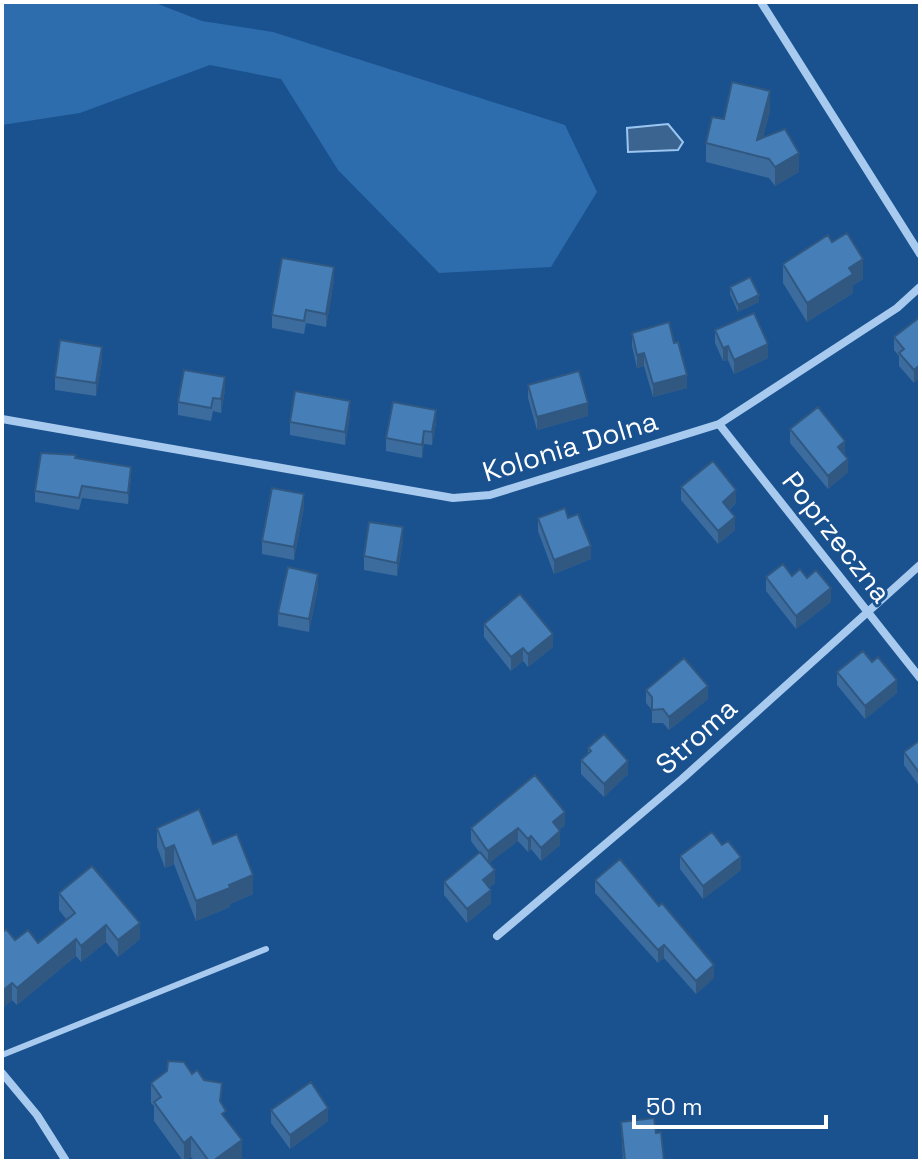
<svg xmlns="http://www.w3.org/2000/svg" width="922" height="1163" viewBox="0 0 922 1163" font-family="'Space Grotesk',sans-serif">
<rect width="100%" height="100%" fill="#1a518f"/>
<path fill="#2d6cad" d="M 2,2 L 153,2 L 202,21 L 273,32 L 565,125 L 597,192 L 551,267 L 439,273 L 338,170 L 281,79 L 210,65 L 80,113 L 2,125 Z"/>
<path fill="#3b6490" stroke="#9ac6f1" stroke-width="2" d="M 668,124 L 683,142 L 678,150 L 628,152 L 627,128 Z"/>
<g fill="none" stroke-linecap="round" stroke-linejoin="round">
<path stroke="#a7caee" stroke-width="6" d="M 2,1055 L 266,949"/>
<path stroke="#a7caee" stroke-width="8" d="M 761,2 L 920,254
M 2,419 L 453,498 L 490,495 L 719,424 L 897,308 L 920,287
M 719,424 L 920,678
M 497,936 L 682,779 L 920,565
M 2,1073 L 37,1115 L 66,1161"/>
</g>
<path fill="#3c6c9e" d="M 770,111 L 763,137 L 799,172 L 775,186 L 769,178 L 706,162 L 706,143 L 724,119 Z
M 832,242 L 863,279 L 853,285 L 853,293 L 807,322 L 783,283 L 783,264 Z
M 334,280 L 326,327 L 306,323 L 304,334 L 272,328 L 272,315 Z
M 730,287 L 759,302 L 738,312 L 730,294 Z
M 920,317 L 914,383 L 899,366 L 899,356 L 894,350 L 894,337 Z
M 715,330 L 768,358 L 734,374 L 728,360 L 723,361 L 715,343 Z
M 632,333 L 674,343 L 687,388 L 653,397 L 644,366 L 637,368 L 632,346 Z
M 102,360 L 96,396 L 55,390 L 55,377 Z
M 528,385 L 588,416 L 537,430 L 528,398 Z
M 225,390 L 221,413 L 213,411 L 211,421 L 178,415 L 178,402 Z
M 350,415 L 345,445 L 290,435 L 290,422 Z
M 436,423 L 432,445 L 424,444 L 422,458 L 386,451 L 386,438 Z
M 790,429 L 845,454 L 844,455 L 848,472 L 828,489 L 790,443 Z
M 76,458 L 131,478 L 128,504 L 82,498 L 79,510 L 35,502 L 35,491 Z
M 681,487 L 736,503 L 729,510 L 735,530 L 718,544 L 681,500 Z
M 304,507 L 294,560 L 262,554 L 262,541 Z
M 538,518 L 568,518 L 591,559 L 554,574 L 538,531 Z
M 403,540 L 397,576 L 364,570 L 364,556 Z
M 792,576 L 831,602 L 796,629 L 766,591 L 766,577 Z
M 318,587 L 309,632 L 278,626 L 278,613 Z
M 484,624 L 553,647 L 528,667 L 523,661 L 511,671 L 484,637 Z
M 837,672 L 897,693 L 865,719 L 837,685 Z
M 646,690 L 708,699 L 669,730 L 663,723 L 652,723 L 652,710 L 646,703 Z
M 920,740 L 920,787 L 904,765 L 904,752 Z
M 588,748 L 628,774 L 604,797 L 581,774 L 581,760 L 588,754 Z
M 565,825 L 559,830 L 560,845 L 541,861 L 531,849 L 528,852 L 518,841 L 489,863 L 495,883 L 489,888 L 491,903 L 467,923 L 444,895 L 444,882 L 480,853 L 471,841 L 471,828 Z
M 157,828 L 213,844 L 253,894 L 230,904 L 230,907 L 196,921 L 174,864 L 165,868 L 157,847 Z
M 680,856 L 741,870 L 703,899 L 680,869 Z
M 595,880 L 659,906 L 714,978 L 696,994 L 664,958 L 658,963 L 595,893 Z
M 59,893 L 140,939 L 118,957 L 106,942 L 81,962 L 76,956 L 17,1005 L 12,1000 L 2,1008 L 2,933 L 15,940 L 38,943 L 67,920 L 59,910 Z
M 192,1074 L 226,1120 L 242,1159 L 239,1161 L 195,1161 L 191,1157 L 185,1161 L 183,1161 L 154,1121 L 154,1106 L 151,1103 L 151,1083 Z
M 271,1110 L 328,1121 L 290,1149 L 271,1123 Z
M 621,1122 L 656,1133 L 664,1161 L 623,1161 Z"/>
<path fill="#315881" d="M 770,91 L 770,111 L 757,159 L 757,140 Z
M 799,153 L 799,172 L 775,186 L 775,167 Z
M 863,259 L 863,279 L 853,285 L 853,293 L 807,322 L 807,303 L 849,268 Z
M 334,267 L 334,280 L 326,327 L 326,314 Z
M 759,295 L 759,302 L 738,312 L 738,305 Z
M 768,344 L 768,358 L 734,374 L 734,360 Z
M 728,346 L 728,360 L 723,361 L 723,348 Z
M 102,347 L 102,360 L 96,396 L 96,383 Z
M 644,353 L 644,366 L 637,368 L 637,355 Z
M 920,365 L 920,378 L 914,383 L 914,370 Z
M 687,375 L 687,388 L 653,397 L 653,384 Z
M 225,377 L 225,390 L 221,413 L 221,399 Z
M 350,401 L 350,415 L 345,445 L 345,432 Z
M 588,403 L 588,416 L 537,430 L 537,417 Z
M 436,410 L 436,423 L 432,445 L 432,432 Z
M 424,431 L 424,444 L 422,458 L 422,445 Z
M 845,441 L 845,454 L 838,460 L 838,447 Z
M 848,459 L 848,472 L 828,489 L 828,476 Z
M 131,467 L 131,478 L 128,504 L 128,493 Z
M 736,490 L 736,503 L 723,515 L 723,502 Z
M 304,494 L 304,507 L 294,560 L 294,547 Z
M 735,517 L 735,530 L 718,544 L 718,531 Z
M 403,527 L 403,540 L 397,576 L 397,563 Z
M 591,546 L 591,559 L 554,574 L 554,560 Z
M 318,574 L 318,587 L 309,632 L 309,619 Z
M 831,588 L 831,602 L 796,629 L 796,616 Z
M 553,634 L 553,647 L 528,667 L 528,654 Z
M 523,648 L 523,661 L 511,671 L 511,657 Z
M 897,680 L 897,693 L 865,719 L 865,706 Z
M 708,686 L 708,699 L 669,730 L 669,717 Z
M 628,761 L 628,774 L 604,797 L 604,784 Z
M 565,812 L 565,825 L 553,835 L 553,822 Z
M 518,828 L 518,841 L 488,864 L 488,851 Z
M 560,831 L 560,845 L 541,861 L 541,848 Z
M 531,836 L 531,849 L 528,852 L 528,839 Z
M 174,845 L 174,864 L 165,868 L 165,849 Z
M 741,857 L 741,870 L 703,899 L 703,886 Z
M 495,870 L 495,883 L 483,893 L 483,880 Z
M 253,875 L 253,894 L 230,904 L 230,907 L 196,921 L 196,901 L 229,885 Z
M 491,890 L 491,903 L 467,923 L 467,909 Z
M 140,923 L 140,939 L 118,957 L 118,940 Z
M 106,925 L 106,942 L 81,962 L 81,946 Z
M 76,939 L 76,956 L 17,1005 L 17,988 Z
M 664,945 L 664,958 L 658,963 L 658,950 Z
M 714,965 L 714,978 L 696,994 L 696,981 Z
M 12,983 L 12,1000 L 2,1008 L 2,991 Z
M 328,1108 L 328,1121 L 290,1149 L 290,1135 Z
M 191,1137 L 191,1157 L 184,1161 L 184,1143 Z
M 242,1140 L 242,1159 L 239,1161 L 213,1161 Z"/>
<path fill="#467eb8" stroke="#315881" stroke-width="2" d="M 732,82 L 770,91 L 757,140 L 785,129 L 799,153 L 775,167 L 769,159 L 706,143 L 712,117 L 724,119 Z
M 847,233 L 863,259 L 849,268 L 853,274 L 807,303 L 783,264 L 828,235 L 832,242 Z
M 282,258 L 334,267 L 326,314 L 306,310 L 304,321 L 272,315 Z
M 750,277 L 759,295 L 738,305 L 730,287 Z
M 754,313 L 768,344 L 734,360 L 728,346 L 723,348 L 715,330 Z
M 920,317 L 920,365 L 914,370 L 899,353 L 904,349 L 894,337 Z
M 669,322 L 674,343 L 678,342 L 687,375 L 653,384 L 644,353 L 637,355 L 632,333 Z
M 60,340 L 102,347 L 96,383 L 55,377 Z
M 184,370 L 225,377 L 221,399 L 213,398 L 211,408 L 178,402 Z
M 579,371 L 588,403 L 537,417 L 528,385 Z
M 295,391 L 350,401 L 345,432 L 290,422 Z
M 393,402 L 436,410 L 432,432 L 424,431 L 422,445 L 386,438 Z
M 818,407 L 845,441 L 838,447 L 848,459 L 828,476 L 790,429 Z
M 41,453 L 76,455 L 75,458 L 131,467 L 128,493 L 82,486 L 79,498 L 35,491 Z
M 713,461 L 736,490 L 723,502 L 735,517 L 718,531 L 681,487 Z
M 272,488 L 304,494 L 294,547 L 262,541 Z
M 565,508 L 568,518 L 578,514 L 591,546 L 554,560 L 538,518 Z
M 369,522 L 403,527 L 397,563 L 364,556 Z
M 783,564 L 792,576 L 800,569 L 807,578 L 816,570 L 831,588 L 796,616 L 766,577 Z
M 288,567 L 318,574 L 309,619 L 278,613 Z
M 520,594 L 553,634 L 528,654 L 523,648 L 511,657 L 484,624 Z
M 863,651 L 872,662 L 878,657 L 897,680 L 865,706 L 837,672 Z
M 684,658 L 708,686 L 669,717 L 663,709 L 652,710 L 652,697 L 646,690 Z
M 604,734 L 628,761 L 604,784 L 581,760 L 591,751 L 588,748 Z
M 920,740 L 920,774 L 904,752 Z
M 535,775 L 565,812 L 553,822 L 560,831 L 541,848 L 531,836 L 528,839 L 518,828 L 488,851 L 471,828 Z
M 199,809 L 213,844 L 237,834 L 253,875 L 229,885 L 230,888 L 196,901 L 174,845 L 165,849 L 157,828 Z
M 712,832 L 722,845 L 728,841 L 741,857 L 703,886 L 680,856 Z
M 480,852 L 495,870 L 483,880 L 491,890 L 467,909 L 444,882 Z
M 620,859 L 659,906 L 662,903 L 714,965 L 696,981 L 664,945 L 658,950 L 595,880 Z
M 92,866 L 140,923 L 118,940 L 106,925 L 81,946 L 76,939 L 17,988 L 12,983 L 2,991 L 2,933 L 6,929 L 15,940 L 28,930 L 38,943 L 75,913 L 59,893 Z
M 168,1061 L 184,1062 L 192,1074 L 197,1070 L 204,1080 L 222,1083 L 220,1101 L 226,1111 L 222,1114 L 242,1140 L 213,1161 L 209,1161 L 191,1137 L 184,1143 L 154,1102 L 161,1097 L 151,1083 L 167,1071 Z
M 311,1082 L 328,1108 L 290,1135 L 271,1110 Z
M 654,1118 L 656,1133 L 661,1132 L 664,1161 L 625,1161 L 621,1122 Z"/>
<g text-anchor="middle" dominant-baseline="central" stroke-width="6" stroke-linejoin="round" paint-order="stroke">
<g font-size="28" fill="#fff" stroke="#1a518f">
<text transform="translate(570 446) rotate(-17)">Kolonia Dolna</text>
<text transform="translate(837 537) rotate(52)">Poprzeczna</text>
<text transform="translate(696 736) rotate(-42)">Stroma</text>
</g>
</g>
<rect width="922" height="1163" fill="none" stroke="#ffffff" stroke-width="8"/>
<path d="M634 1115v12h192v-12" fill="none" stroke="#ffffff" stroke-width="4"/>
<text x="646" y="1115" font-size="24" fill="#ffffff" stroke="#1a518f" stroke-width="6" paint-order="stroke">50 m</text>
</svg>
